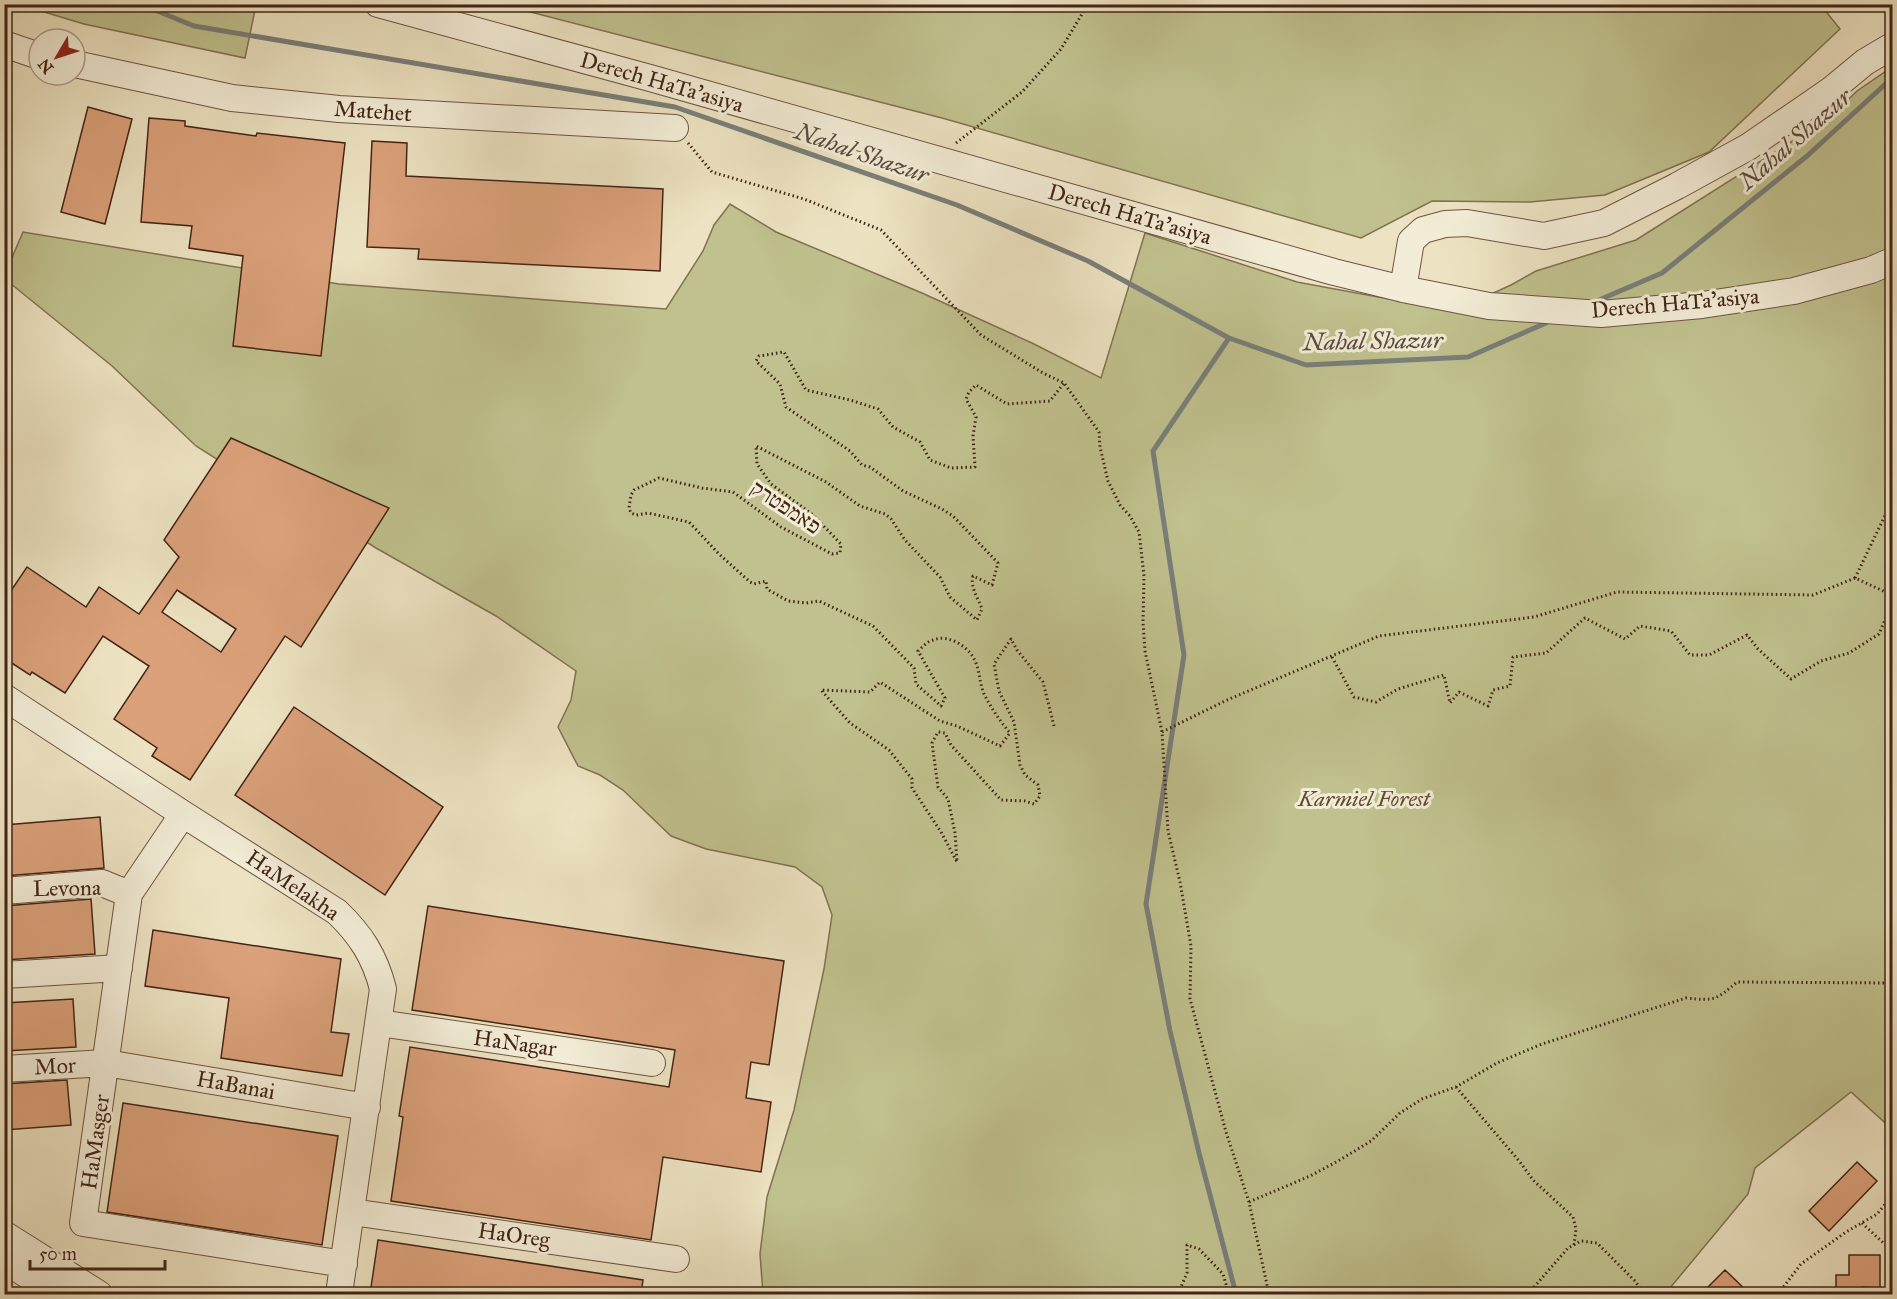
<svg xmlns="http://www.w3.org/2000/svg" width="1897" height="1299" viewBox="0 0 1897 1299" font-family="'IM FELL Great Primer','Frank Ruhl Libre',serif">
<rect width="100%" height="100%" fill="#ede3c2"/>
<filter id="stains"><feTurbulence type="fractalNoise" baseFrequency=".00333" numOctaves="4"/><feColorMatrix values="0 0 0 0 .2 0 0 0 0 .09 0 0 0 0 .02 0 0 0 .5 -.17"/></filter>
<radialGradient id="worn" r=".72"><stop offset=".6" stop-color="#630" stop-opacity="0"/><stop offset="1" stop-color="#630" stop-opacity=".3"/></radialGradient>
<path fill="#c0c18e" stroke="#827252" stroke-width="1.5" d="M 1820,4 L 1840,29 L 1709,152 L 1605,195 L 1530,202 L 1432,201 L 1361,238 L 942,118 L 503,5 Z
M 21,5 L 256,4 L 256,5 L 245,58 L 84,24 Z
M 1892,67 L 1892,1129 L 1851,1092 L 1755,1168 L 1748,1194 L 1665,1294 L 763,1294 L 760,1254 L 767,1197 L 794,1110 L 824,969 L 832,915 L 822,887 L 795,867 L 706,849 L 671,836 L 623,790 L 600,775 L 578,766 L 558,727 L 571,700 L 576,671 L 496,616 L 376,548 L 330,519 L 237,472 L 196,446 L 112,366 L 5,279 L 5,274 L 23,232 L 339,284 L 666,309 L 703,251 L 714,225 L 730,204 L 776,232 L 922,293 L 1032,343 L 1101,378 L 1145,233 L 1297,282 L 1454,311 L 1511,285 L 1536,271 L 1636,240 L 1829,118 L 1857,91 Z"/>
<g fill="none" stroke-linecap="round" stroke-linejoin="round">
<path stroke="#797f7a" stroke-width="5" d="M 140,4 L 194,26 L 675,107 L 957,205 L 1088,261 L 1229,338 L 1306,365 L 1468,357 L 1546,323
M 1599,300 L 1662,273 L 1807,156 L 1892,78
M 1229,338 L 1153,451 L 1184,655 L 1146,904 L 1170,1031 L 1200,1157 L 1236,1294"/>
</g>
<path fill="#dba17a" stroke="#432416" stroke-width="1.5" fill-rule="evenodd" d="M 88,107 L 132,119 L 105,224 L 61,212 Z
M 149,118 L 185,121 L 185,126 L 256,136 L 257,133 L 345,143 L 321,356 L 233,346 L 243,256 L 189,248 L 192,226 L 141,222 Z
M 372,141 L 407,143 L 406,176 L 663,189 L 660,271 L 418,259 L 419,249 L 367,247 Z
M 231,438 L 389,508 L 301,647 L 285,636 L 190,780 L 152,756 L 157,748 L 114,719 L 149,666 L 103,636 L 65,693 L 32,672 L 30,675 L 4,658 L 4,601 L 27,567 L 86,607 L 99,587 L 139,614 L 179,557 L 164,540 ZM 177,590 L 236,629 L 221,652 L 162,612 Z
M 294,707 L 443,807 L 385,895 L 235,795 Z
M 100,817 L 104,868 L 4,876 L 4,825 Z
M 91,899 L 95,954 L 4,960 L 4,906 Z
M 428,906 L 784,961 L 769,1065 L 751,1062 L 746,1098 L 771,1102 L 761,1172 L 663,1157 L 651,1240 L 391,1201 L 403,1117 L 399,1116 L 410,1047 L 669,1087 L 675,1050 L 412,1010 Z
M 153,930 L 341,959 L 331,1032 L 349,1034 L 342,1076 L 221,1058 L 229,998 L 145,986 Z
M 73,999 L 76,1047 L 4,1051 L 4,1003 Z
M 67,1080 L 71,1125 L 4,1130 L 4,1084 Z
M 123,1103 L 338,1136 L 322,1245 L 107,1212 Z
M 1857,1162 L 1877,1181 L 1829,1231 L 1809,1211 Z
M 378,1240 L 643,1280 L 641,1294 L 370,1294 Z
M 1849,1255 L 1880,1255 L 1880,1288 L 1862,1287 L 1862,1294 L 1836,1294 L 1836,1275 L 1849,1275 Z
M 1725,1270 L 1750,1294 L 1701,1294 Z"/>
<g fill="none" stroke-linecap="round" stroke-linejoin="round">
<g stroke="#6e5441" stroke-width="28">
<path id="minor" d="M 378,4 L 650,78 L 1334,272 L 1403,289 L 1489,306 L 1601,314 L 1702,305 L 1794,291 L 1871,270 L 1892,261
M 4,44 L 39,56
M 75,64 L 232,98 L 339,109 L 675,128
M 1403,289 L 1411,241 L 1423,230 L 1445,224 L 1467,223 L 1544,236 L 1604,223 L 1677,186 L 1748,147 L 1831,90 L 1865,62 L 1892,46
M 4,697 L 183,814 L 337,912 C 361,935 375,957 383,989 L 339,1294
M 183,814 L 129,894 L 83,1223 L 344,1264
M 4,891 L 102,883 L 129,894
M 4,975 L 119,968
M 379,1023 L 652,1063
M 4,1069 L 106,1063 L 367,1107
M 352,1212 L 676,1259
M 4,1234 L 99,1294
M 4,1260 L 57,1294"/>
</g>
<path stroke="#432416" stroke-width="3" stroke-dasharray="1.5 3" stroke-linecap="butt" d="M 688,143 L 712,172 L 804,199 L 881,230 L 981,335 L 1043,373 L 1064,383 L 1099,432 L 1100,447 L 1108,481 L 1120,505 L 1130,516 L 1139,532 L 1144,576 L 1143,622 L 1145,651 L 1162,732 L 1168,831 L 1180,882 L 1191,946 L 1190,999 L 1226,1132 L 1249,1202 L 1269,1294
M 956,143 L 1022,92 L 1061,49 L 1088,4
M 1855,578 L 1892,501
M 1332,657 L 1354,697 L 1376,702 L 1398,689 L 1444,675 L 1450,703 L 1459,692 L 1488,706 L 1493,690 L 1510,686 L 1513,657 L 1546,653 L 1585,618 L 1625,639 L 1640,626 L 1671,631 L 1690,655 L 1709,655 L 1747,635 L 1758,649 L 1791,679 L 1821,661 L 1849,653 L 1879,634 L 1892,603
M 1054,726 L 1043,682 L 1017,650 L 1011,639 L 994,664 L 999,691 L 1014,722 L 1020,765 L 1025,775 L 1038,785 L 1040,796 L 1034,804 L 1025,801 L 1001,800 L 951,745 L 945,733 L 938,732 L 932,743 L 938,787 L 948,799 L 955,833 L 957,862 L 941,832 L 912,788 L 912,779 L 889,750 L 850,723 L 821,690 L 870,692 L 880,682 L 940,721 L 957,726 L 1000,746 L 1010,733 C 1000,721 991,708 984,694 C 979,682 980,668 973,657 C 966,645 947,634 933,640 C 927,641 922,648 918,651 L 945,698 L 941,706 L 916,684 L 914,668 L 873,626 L 819,601 L 806,603 L 788,601 L 767,589 L 766,581 L 754,584 L 750,582 L 719,554 L 689,522 L 648,513 L 636,515 L 631,513 L 629,508 L 631,495 L 634,490 L 659,478 L 702,488 L 733,492 L 781,527 L 832,554 L 840,553 L 841,544 L 813,515 L 771,484 L 757,464 L 756,446 L 826,482 L 860,506 L 885,514 L 891,519 L 905,540 L 940,577 L 950,597 L 977,620 L 982,609 C 978,598 970,587 973,576 L 992,585 L 998,563 L 953,516 L 942,509 L 903,491 L 870,467 L 862,465 L 850,451 L 786,407 L 780,384 L 756,361 L 759,356 L 784,352 L 806,390 L 850,400 L 878,409 L 893,427 L 920,442 L 930,460 L 951,468 L 975,467 L 973,436 L 976,417 L 966,399 L 969,392 L 976,385 L 1007,404 L 1050,401 L 1064,383
M 1162,732 L 1227,700 L 1379,636 L 1534,617 L 1617,592 L 1813,595 L 1855,578 L 1892,595
M 1456,1087 L 1520,1162 L 1533,1180 L 1573,1217 L 1576,1229 L 1574,1245
M 1249,1202 L 1310,1176 L 1338,1161 L 1371,1141 L 1400,1113 L 1422,1099 L 1456,1087 L 1497,1063 L 1542,1044 L 1686,998 C 1715,1001 1716,1000 1737,982 L 1892,983
M 1862,1223 L 1892,1251
M 1178,1294 L 1187,1273 L 1187,1245 L 1199,1249 L 1223,1274 L 1229,1294
M 1528,1294 L 1568,1248 L 1581,1241 L 1597,1243 L 1635,1281 L 1642,1291 L 1642,1294
M 1778,1294 L 1801,1264 L 1846,1232 L 1877,1214 L 1892,1196"/>
<use href="#minor" stroke="#f3edd7" stroke-width="26"/>
</g>
<g text-anchor="middle" dominant-baseline="central" stroke-width="6" stroke-linejoin="round" paint-order="stroke">
<g font-size="22" fill="#432416" stroke="#f3edd7">
<text transform="translate(662 82) rotate(16)">Derech HaTa'asiya</text>
<text transform="translate(373 111) rotate(4)">Matehet</text>
<text transform="translate(1130 214) rotate(16)">Derech HaTa'asiya</text>
<text transform="translate(1675 303) rotate(-5)">Derech HaTa'asiya</text>
<text transform="translate(786 507) rotate(33)">פאמפטרק</text>
<text transform="translate(293 885) rotate(34)">HaMelakha</text>
<text transform="translate(67 888) rotate(-1)">Levona</text>
<text transform="translate(515 1043) rotate(8)">HaNagar</text>
<text transform="translate(55 1066) rotate(-3)">Mor</text>
<text transform="translate(236 1085) rotate(10)">HaBanai</text>
<text transform="translate(95 1142) rotate(-82)">HaMasger</text>
<text transform="translate(514 1235) rotate(8)">HaOreg</text>
</g>
<g font-size="22" font-style="italic" fill="#624b34" stroke="#f3edd7">
<text x="1364" y="798">Karmiel Forest</text>
</g>
<g font-size="24" font-style="italic" fill="#5a4a40" stroke="#f3edd7">
<text transform="translate(1795 139) rotate(-41)">Nahal Shazur</text>
<text transform="translate(862 153) rotate(19)">Nahal Shazur</text>
<text transform="translate(1373 341) rotate(-1)">Nahal Shazur</text>
</g>
</g>
<rect width="1897" height="1299" fill="none" stroke="#ede3c2" stroke-width="24"/>
<rect x="6" y="6" width="1885" height="1287" fill="none" stroke="#432416" stroke-width="3"/>
<rect x="12" y="12" width="1873" height="1275" fill="none" stroke="#432416" stroke-width="1.5"/>
<g transform="translate(57 57) rotate(231)"><circle r="28" fill="#f3edd7" stroke="#ad9d8a" stroke-width="1.5"/>
<path d="M0-4.5L10 22L0 15L-10 22Z" fill="#8f2418"/>
<text y="-9" font-size="16" font-weight="bold" text-anchor="middle" fill="#432416">N</text>
</g>
<path d="M30 1260v9h135v-9" fill="none" stroke="#432416" stroke-width="3"/>
<text x="39" y="1260" font-size="18" fill="#432416" stroke="#f3edd7" stroke-width="4.5" paint-order="stroke">50 m</text>
<rect width="100%" height="100%" filter="url(#stains)"/>
<rect width="100%" height="100%" fill="url(#worn)"/>
</svg>
